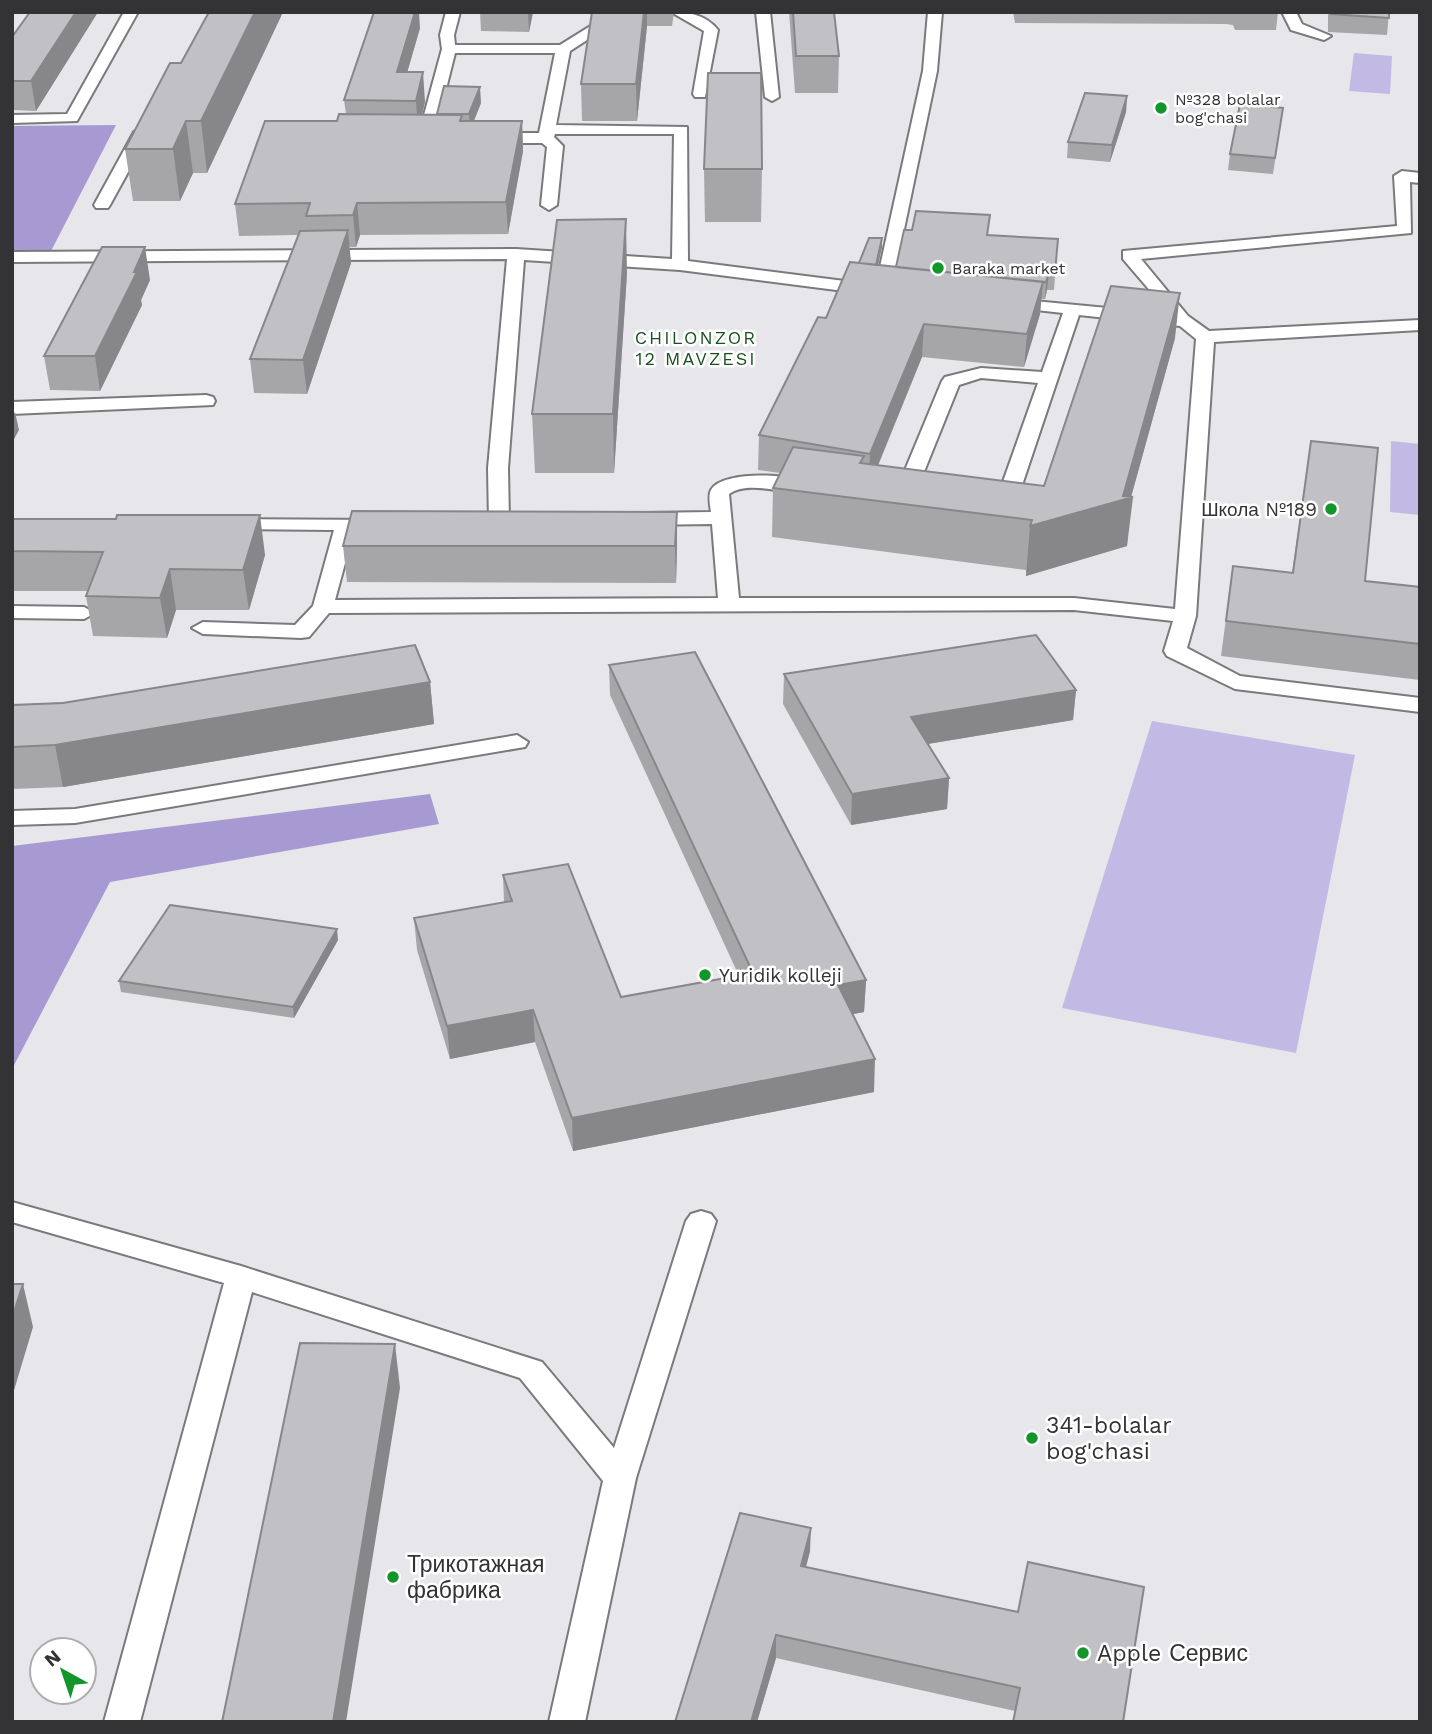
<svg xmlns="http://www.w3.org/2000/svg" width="1432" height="1734" viewBox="0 0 1432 1734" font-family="'Work Sans',sans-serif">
<rect width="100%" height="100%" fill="#e7e6ea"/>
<path fill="#c3b9e5" d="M 1354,53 L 1392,56 L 1390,94 L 1349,91 Z
M 1391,441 L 1420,444 L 1420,515 L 1390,512 Z
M 1152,721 L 1355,755 L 1296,1053 L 1062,1008 Z"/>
<path fill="#a79ad3" d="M 116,125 L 50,253 L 12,254 L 12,126 Z
M 430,794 L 439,824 L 110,882 L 12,1069 L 12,846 Z"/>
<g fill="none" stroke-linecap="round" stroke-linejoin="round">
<g stroke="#7a7a7d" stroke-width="4">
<path id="lane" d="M 124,12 L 138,12 L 77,121 L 12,123 L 12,115 L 67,114 Z
M 446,12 L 460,12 L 454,35 L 455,45 L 560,45 L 613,12 L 630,12 L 570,51 L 556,125 L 687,127 L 688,261 L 876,285 L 923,71 L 928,12 L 942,12 L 937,71 L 892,287 L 898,291 L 895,295 L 883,296 L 680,270 L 524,260 L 508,468 L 509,522 L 499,528 L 489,522 L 488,468 L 507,259 L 12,262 L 12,252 L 516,249 L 672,259 L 674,134 L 555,134 L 554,137 L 563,146 L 557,205 L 549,210 L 541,205 L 547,147 L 542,143 L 492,143 L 484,138 L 492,133 L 539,133 L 555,53 L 455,53 L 434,137 L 431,140 L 421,140 L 418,137 L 442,49 L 440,35 Z
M 671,12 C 690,12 706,15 718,30 L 705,97 L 695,97 L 693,94 L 704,31 Z
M 756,12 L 770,12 L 779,97 L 772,101 L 765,97 Z
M 1282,12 L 1296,12 L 1302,24 L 1331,36 L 1324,40 L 1291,30 Z
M 142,127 L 150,132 L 110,205 L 108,208 L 96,208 L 94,205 L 134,132 Z
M 1402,171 L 1420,173 L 1420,183 L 1410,182 L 1411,233 L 1141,259 L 1188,316 L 1209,331 L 1420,320 L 1420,330 L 1214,342 L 1196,616 L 1187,648 L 1240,676 L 1420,698 L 1420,712 L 1235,689 L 1167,656 L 1164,651 L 1173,621 L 1074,610 L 329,613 L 309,637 L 301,638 L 203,634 L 192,628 L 203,622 L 295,625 L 313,606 L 334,530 L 220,529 L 217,525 L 220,521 L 227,519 L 387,520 L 390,524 L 387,528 L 354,530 L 335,600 L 718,598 L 712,524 L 644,525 L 634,519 L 644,513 L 711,512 C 710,506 708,495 711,490 C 722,469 805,473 817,488 C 804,504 754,476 729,494 L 739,598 L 1074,598 L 1175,609 L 1196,339 L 1180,326 L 1079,315 L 1018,497 L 1015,501 L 993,509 L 983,503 L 999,493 L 1038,383 L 981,378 L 959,385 L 913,499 L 903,505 L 893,499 L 942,381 L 945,377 L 981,368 L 1042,372 L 1063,313 L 1009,307 L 1003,306 L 1000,302 L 1003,298 L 1170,314 L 1123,259 L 1123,251 L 1397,226 L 1394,176 Z
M 206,395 L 213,397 L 215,401 L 213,405 L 12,414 L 12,402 Z
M 12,606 L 84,607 L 95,613 L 84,619 L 12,618 Z
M 517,735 L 528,742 L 525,747 L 75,823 L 12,825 L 12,811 L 75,809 Z
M 12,1202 L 241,1266 L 542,1362 L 614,1448 L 686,1221 L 691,1214 L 701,1211 L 711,1214 L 716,1221 L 636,1478 L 585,1722 L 549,1722 L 603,1481 L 520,1378 L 252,1292 L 140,1722 L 104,1722 L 224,1283 L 12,1222 Z"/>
</g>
<use href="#lane" fill="#fff" fill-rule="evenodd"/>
</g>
<path fill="#a6a6a9" d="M 30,12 L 98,12 L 36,111 L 12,110 L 12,37 Z
M 209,12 L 283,12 L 207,173 L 193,173 L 180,201 L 133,201 L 125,149 L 181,63 Z
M 480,12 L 533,12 L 529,32 L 481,31 Z
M 592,12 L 674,12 L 672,26 L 647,26 L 637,121 L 582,121 L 581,84 Z
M 789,12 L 834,12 L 839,56 L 838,93 L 795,93 Z
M 1013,12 L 1278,12 L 1276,30 L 1235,30 L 1233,25 L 1226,24 L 1015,23 Z
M 1328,12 L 1389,12 L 1387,35 L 1328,32 Z
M 420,28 L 407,72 L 425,102 L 422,115 L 437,115 L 481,103 L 474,121 L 522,121 L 523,151 L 508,234 L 360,235 L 356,247 L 349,247 L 351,263 L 307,394 L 254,393 L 250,359 L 298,235 L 239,236 L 235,204 L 346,114 L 344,100 Z
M 1127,96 L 1126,112 L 1110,162 L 1067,158 L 1068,142 Z
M 1283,108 L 1273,174 L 1228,170 L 1230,154 Z
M 704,169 L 762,169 L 761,222 L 705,222 Z
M 988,235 L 1058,239 L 1054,290 L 1047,290 L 1045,299 L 1041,299 L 1040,314 L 1024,367 L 922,357 L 878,466 L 1044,486 L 1175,338 L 1131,497 L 1127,546 L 1026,576 L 1026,570 L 772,537 L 773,488 L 780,473 L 758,470 L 759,435 L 826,318 L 859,263 L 882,238 L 882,247 L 878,265 L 896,267 Z
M 627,273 L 614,473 L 535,473 L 532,414 Z
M 150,280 L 141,300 L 142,305 L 100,391 L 50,390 L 44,356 Z
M 1311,441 L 1365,581 L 1420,587 L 1420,680 L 1221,656 L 1233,566 L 1292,573 Z
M 677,512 L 677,548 L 676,583 L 347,582 L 343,546 Z
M 12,519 L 265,555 L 249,610 L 176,610 L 167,638 L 93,636 L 86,596 L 88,591 L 12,591 Z
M 609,665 L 866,980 L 864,1012 L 853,1014 L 874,1092 L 573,1151 L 535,1042 L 450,1059 L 417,950 L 414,918 L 504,903 L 503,875 L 621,997 L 739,976 L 610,695 Z
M 784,674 L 1076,690 L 1073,720 L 928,744 L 949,778 L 947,809 L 851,825 L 783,704 Z
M 430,682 L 434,724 L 63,787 L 12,789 L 12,705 Z
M 338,940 L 294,1018 L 121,992 L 119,981 Z
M 810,1551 L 806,1567 L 1018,1612 L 1144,1587 L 1015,1711 L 776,1658 L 757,1722 L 675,1722 Z"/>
<path fill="#87878a" d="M 76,12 L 98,12 L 36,111 L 31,81 Z
M 255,12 L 283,12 L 207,173 L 201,121 Z
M 415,12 L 419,12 L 420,28 L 399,101 L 397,72 Z
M 528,12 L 533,12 L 529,32 Z
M 644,12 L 647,12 L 647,26 L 637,121 L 636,84 Z
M 423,72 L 425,102 L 418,130 L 416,101 Z
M 480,87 L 481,103 L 470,130 L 469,114 Z
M 1127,96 L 1126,112 L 1110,162 L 1112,145 Z
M 186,121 L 193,173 L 180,201 L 173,149 Z
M 522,121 L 523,151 L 508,234 L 506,202 Z
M 357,203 L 360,235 L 356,247 L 353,215 Z
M 626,219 L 627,273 L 614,473 L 613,414 Z
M 348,230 L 351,263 L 307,394 L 303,360 Z
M 882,238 L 882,247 L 874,282 L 874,273 Z
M 145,247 L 150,280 L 141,300 L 142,305 L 100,391 L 95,356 Z
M 1049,272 L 1047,290 L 1045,299 L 1046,282 Z
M 1043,282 L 1040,314 L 1024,367 L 1027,334 Z
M 1180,293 L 1175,338 L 1131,497 L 1133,497 L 1127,546 L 1026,576 L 1030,526 L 1123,496 Z
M 924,324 L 922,357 L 868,489 L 870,454 Z
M 15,412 L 19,430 L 12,443 L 12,417 Z
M 677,512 L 677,548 L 676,583 L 675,546 Z
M 260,515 L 265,555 L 249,610 L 243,570 Z
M 170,569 L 176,610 L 167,638 L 160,598 Z
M 430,682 L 434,724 L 63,787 L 55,745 Z
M 1076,690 L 1073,720 L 909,747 L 911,717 Z
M 949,778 L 947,809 L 851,825 L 852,794 Z
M 337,929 L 338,940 L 294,1018 L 293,1007 Z
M 866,980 L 864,1012 L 837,1017 L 838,985 Z
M 533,1010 L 535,1042 L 450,1059 L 447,1026 Z
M 875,1059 L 874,1092 L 573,1151 L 572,1118 Z
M 23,1284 L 33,1327 L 12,1397 L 12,1318 Z
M 395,1344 L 400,1388 L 346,1722 L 333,1722 Z
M 811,1528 L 810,1551 L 800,1590 L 801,1566 Z
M 776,1635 L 776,1658 L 757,1722 L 751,1722 Z"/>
<path fill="#c1c1c5" stroke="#87878a" stroke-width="2" d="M 30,12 L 76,12 L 31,81 L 12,81 L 12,37 Z
M 209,12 L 255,12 L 201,121 L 186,121 L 173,149 L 125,149 L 170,63 L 181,63 Z
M 374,12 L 415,12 L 397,72 L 423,72 L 416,101 L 344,100 Z
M 592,12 L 644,12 L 636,84 L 581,84 Z
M 793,12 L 834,12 L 839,56 L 796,56 Z
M 1331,12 L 1389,12 L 1389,18 L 1331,14 Z
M 708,73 L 761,73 L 762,169 L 704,169 Z
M 444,86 L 480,87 L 469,114 L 437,114 Z
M 1085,93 L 1127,96 L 1112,145 L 1068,142 Z
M 1240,104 L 1283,108 L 1275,158 L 1230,154 Z
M 339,114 L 462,115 L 460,121 L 522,121 L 506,202 L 357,203 L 353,215 L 306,216 L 310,203 L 235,204 L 265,121 L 337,121 Z
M 916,211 L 990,215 L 987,235 L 1058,239 L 1055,272 L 1049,272 L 1046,282 L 896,267 L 904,230 L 912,230 Z
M 626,219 L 613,414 L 532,414 L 557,220 Z
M 348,230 L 303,360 L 250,359 L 300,231 Z
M 869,238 L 882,238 L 876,265 L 859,263 Z
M 102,247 L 145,247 L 134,272 L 137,272 L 95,356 L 44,356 Z
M 850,262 L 1043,282 L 1027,334 L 924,324 L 870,454 L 759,435 L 818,317 L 826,318 Z
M 1111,286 L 1180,293 L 1123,496 L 1133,497 L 1030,526 L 1032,520 L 773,488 L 793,447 L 864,456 L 860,463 L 1044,486 Z
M 1311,441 L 1378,448 L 1365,581 L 1420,587 L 1420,644 L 1226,621 L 1233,566 L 1293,573 Z
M 352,511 L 677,512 L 675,546 L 343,546 Z
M 117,515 L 260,515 L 243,570 L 170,569 L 160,598 L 86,596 L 103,552 L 12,551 L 12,519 L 116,519 Z
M 1036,635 L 1076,690 L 911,717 L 949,778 L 852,794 L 784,674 Z
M 415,645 L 430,682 L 55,745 L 12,747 L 12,705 L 63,703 Z
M 695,652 L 866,980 L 838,985 L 875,1059 L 572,1118 L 533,1010 L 447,1026 L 414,918 L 512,901 L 503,875 L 568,864 L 621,997 L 753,973 L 609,665 Z
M 170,905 L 337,929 L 293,1007 L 119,981 Z
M 12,1284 L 23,1284 L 12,1318 Z
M 300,1343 L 395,1344 L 333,1722 L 222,1722 Z
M 740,1513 L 811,1528 L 801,1566 L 1018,1612 L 1028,1562 L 1144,1587 L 1123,1722 L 1013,1722 L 1020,1688 L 776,1635 L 751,1722 L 675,1722 Z"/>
<g fill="#12962a" stroke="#fff" stroke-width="2.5">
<circle cx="1161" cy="108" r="7"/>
<circle cx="938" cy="268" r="7"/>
<circle cx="1331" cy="509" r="7"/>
<circle cx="705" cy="975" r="7"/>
<circle cx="1032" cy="1438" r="7"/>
<circle cx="393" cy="1577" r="7"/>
<circle cx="1083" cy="1653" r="7"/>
</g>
<g text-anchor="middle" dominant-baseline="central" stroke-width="5" stroke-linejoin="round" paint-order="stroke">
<g font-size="16" fill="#333234" stroke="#fff" text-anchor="start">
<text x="1175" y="99">№328 bolalar<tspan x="1175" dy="18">bog'chasi</tspan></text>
<text x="952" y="268">Baraka market</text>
</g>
<g font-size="18" letter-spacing="2" fill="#19511e" stroke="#fff">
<text x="696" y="337">CHILONZOR<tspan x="696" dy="21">12 MAVZESI</tspan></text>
</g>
<g font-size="19" fill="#333234" stroke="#fff" text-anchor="end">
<text x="1317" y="509">Школа №189</text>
<text x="719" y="975" text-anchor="start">Yuridik kolleji</text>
</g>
<g font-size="23" fill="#333234" stroke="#fff" text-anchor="start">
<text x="1046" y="1425">341-bolalar<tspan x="1046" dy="26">bog'chasi</tspan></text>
<text x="407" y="1564">Трикотажная<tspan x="407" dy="26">фабрика</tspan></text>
<text x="1097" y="1653">Apple Сервис</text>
</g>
</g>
<rect width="1432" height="1734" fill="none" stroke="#333234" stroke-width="28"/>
<g transform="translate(63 1671) rotate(320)"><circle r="33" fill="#ffffff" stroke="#adadae" stroke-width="2"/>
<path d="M0-5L12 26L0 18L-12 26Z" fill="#12962a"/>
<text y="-10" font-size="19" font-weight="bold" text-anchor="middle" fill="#333234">N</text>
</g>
</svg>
